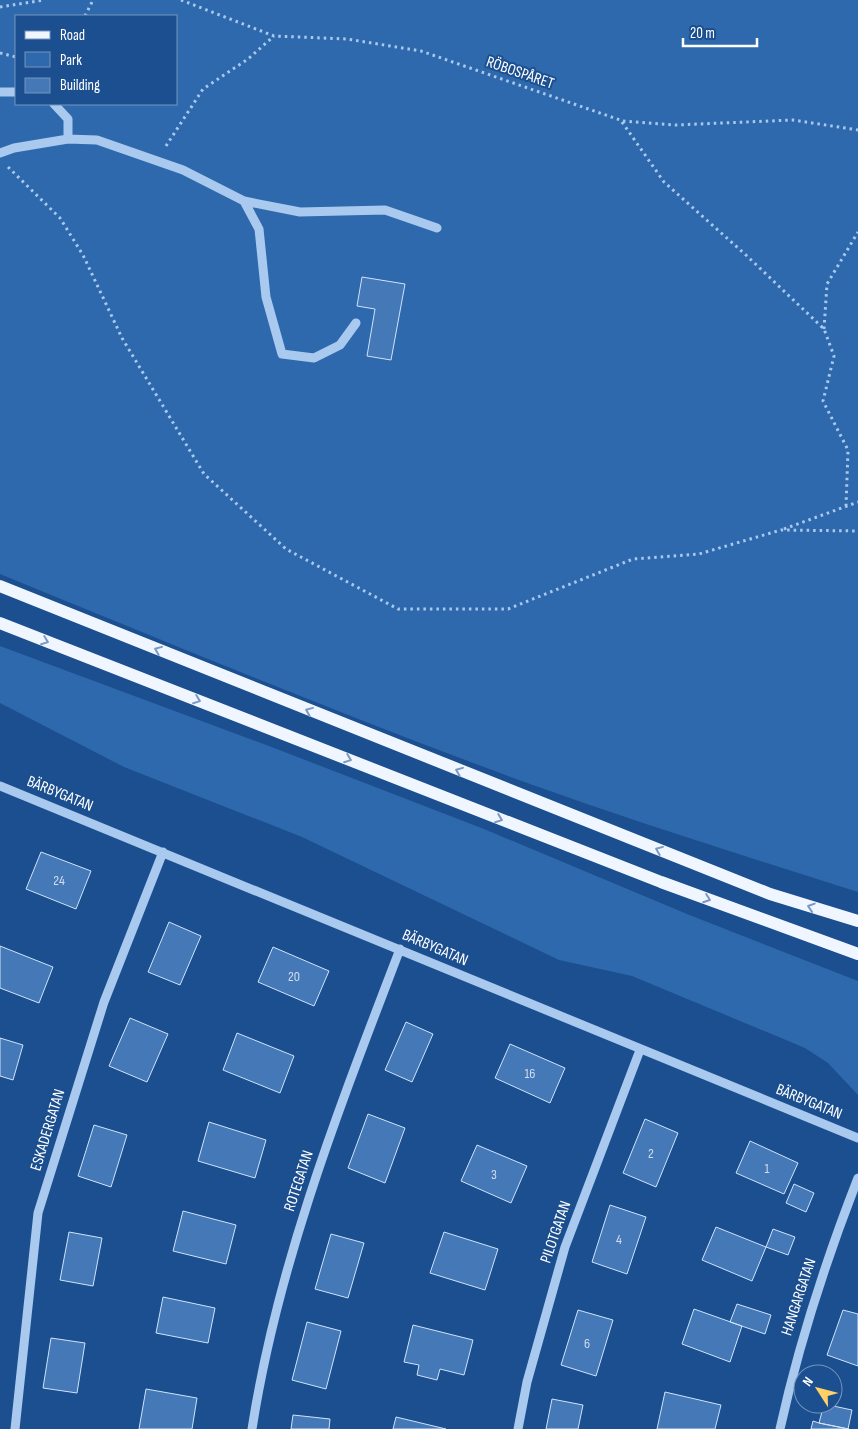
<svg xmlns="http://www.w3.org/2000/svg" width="858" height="1429" viewBox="0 0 858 1429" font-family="'Sofia Sans Condensed',sans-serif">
<rect width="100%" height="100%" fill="#1b4f8f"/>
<path fill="#2e69ad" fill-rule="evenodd" d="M 0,0 L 858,0 L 858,892 C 748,857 639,823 530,784 C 352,719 176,646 0,574 ZM 16,16 L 176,16 L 176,104 L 16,104 Z
M 0,646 L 269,746 L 484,829 L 687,914 L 858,981 L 858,1095 L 828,1063 L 805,1048 L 632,976 L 559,960 L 302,837 L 124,767 L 0,703 Z"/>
<path fill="#4478b7" stroke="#cfe3fa" d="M 362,277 L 405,284 L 391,360 L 367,356 L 375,309 L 357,306 Z
M 41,852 L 91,871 L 76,909 L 26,889 Z
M 169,922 L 201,936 L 180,985 L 148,972 Z
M 0,946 L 53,967 L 39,1003 L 0,988 Z
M 273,947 L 329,971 L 314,1006 L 258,982 Z
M 130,1018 L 168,1034 L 147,1082 L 109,1066 Z
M 406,1022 L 433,1034 L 412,1082 L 385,1070 Z
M 237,1033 L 294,1056 L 280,1093 L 223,1070 Z
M 0,1038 L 23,1045 L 13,1080 L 0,1076 Z
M 510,1044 L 565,1068 L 550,1103 L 495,1078 Z
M 368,1114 L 405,1128 L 385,1183 L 348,1168 Z
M 645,1119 L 678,1133 L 656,1187 L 623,1173 Z
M 209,1122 L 266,1140 L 255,1178 L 198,1161 Z
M 94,1125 L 127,1135 L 111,1187 L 78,1176 Z
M 750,1141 L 798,1163 L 784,1194 L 736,1173 Z
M 477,1145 L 527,1166 L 511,1203 L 461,1181 Z
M 794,1184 L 814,1193 L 806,1212 L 786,1203 Z
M 610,1205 L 646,1217 L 627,1274 L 592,1262 Z
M 183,1211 L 236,1225 L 226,1264 L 173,1251 Z
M 716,1227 L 766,1247 L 752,1281 L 702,1260 Z
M 773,1229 L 795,1237 L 788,1255 L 766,1247 Z
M 69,1232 L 102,1238 L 93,1286 L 60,1280 Z
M 444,1232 L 498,1249 L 485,1290 L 430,1273 Z
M 331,1234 L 364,1243 L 348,1298 L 315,1289 Z
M 163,1297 L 215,1308 L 208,1343 L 156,1333 Z
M 737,1304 L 771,1315 L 765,1334 L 730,1322 Z
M 694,1309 L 742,1326 L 730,1362 L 682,1344 Z
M 578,1310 L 613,1320 L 596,1376 L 561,1365 Z
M 843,1310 L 858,1314 L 858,1366 L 827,1355 Z
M 307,1322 L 341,1331 L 326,1389 L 292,1380 Z
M 413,1325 L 473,1340 L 464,1375 L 440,1369 L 437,1380 L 417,1375 L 419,1365 L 404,1362 Z
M 51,1338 L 85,1343 L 77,1393 L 43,1388 Z
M 146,1389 L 197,1398 L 192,1429 L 139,1429 Z
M 665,1392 L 721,1405 L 715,1429 L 657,1429 Z
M 552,1399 L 583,1405 L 578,1429 L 546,1429 Z
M 824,1404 L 852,1410 L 848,1429 L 819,1423 Z
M 293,1415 L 330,1419 L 329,1429 L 291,1429 Z
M 396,1417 L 446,1429 L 393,1429 Z
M 813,1421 L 819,1423 L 849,1429 L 811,1429 Z"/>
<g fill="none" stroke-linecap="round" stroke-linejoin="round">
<path stroke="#a9c9ee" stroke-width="3" stroke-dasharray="2.5 4" stroke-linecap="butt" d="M 181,0 L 274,36 L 347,39 L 421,51 L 623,121 L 675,125 L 793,120 L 858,130
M 0,7 L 44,0
M 85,16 L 93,0
M 0,53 L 16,57
M 622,122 L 664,182 L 747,256 L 824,329 L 834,356 L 823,401 L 848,450 L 846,506
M 166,146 L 203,89 L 248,59 L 274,36
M 8,167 L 60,218 L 83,255 L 122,338 L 204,474 L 286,549 L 398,609 L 508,609 L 633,559 L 699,554 L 781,530 L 858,531
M 824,329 L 827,284 L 858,232
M 784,529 L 858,502"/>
<path stroke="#a9c9ee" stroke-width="9" d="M 0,92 L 16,92
M 54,104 L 68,119 L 68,139
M 0,153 L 14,148 L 68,139 L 97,140 L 183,170 L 244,201 L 300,212 L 385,210 L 437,228
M 244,201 L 259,229 L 266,297 L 282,354 L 314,358 L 340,345 L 356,323
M 0,786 L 858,1138
M 15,1429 L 38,1213 L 104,1002 L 163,852
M 252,1429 C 278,1262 340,1106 400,949
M 518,1429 L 527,1382 L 565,1247 L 640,1050
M 780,1429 C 799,1343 826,1260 858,1178"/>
<path stroke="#f0f6ff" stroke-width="12" d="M 0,586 L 770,894 L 858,921
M 0,623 L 661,882 L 858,954"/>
</g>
<defs><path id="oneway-chevron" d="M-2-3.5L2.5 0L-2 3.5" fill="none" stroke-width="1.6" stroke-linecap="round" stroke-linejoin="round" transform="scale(1.25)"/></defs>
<g stroke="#7b9ac1">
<use href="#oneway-chevron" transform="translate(45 641) rotate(21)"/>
<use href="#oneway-chevron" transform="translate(158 650) rotate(-158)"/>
<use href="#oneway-chevron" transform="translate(197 700) rotate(21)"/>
<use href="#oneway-chevron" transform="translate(309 711) rotate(-158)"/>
<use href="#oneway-chevron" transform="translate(348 759) rotate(21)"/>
<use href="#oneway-chevron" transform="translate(459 771) rotate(-158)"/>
<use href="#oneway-chevron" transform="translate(499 819) rotate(21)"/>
<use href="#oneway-chevron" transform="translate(659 850) rotate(-158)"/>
<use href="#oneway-chevron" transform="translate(707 899) rotate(20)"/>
<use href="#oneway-chevron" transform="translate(811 907) rotate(-162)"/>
</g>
<g text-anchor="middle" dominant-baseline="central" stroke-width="4" stroke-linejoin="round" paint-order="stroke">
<g font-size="14" fill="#d0dded">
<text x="59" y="880">24</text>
<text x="294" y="976">20</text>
<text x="530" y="1073">16</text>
<text x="651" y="1153">2</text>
<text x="767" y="1168">1</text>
<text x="494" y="1174">3</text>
<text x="619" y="1239">4</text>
<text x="587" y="1343">6</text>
</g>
<g font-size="16" fill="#fff" stroke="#1b4f8f">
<text transform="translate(520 73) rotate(19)">RÖBOSPÅRET</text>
<text transform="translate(60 794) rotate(22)">BÄRBYGATAN</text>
<text transform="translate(435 948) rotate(23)">BÄRBYGATAN</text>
<text transform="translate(809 1102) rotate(22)">BÄRBYGATAN</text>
<text transform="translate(48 1130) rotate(-73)">ESKADERGATAN</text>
<text transform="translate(299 1181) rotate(-72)">ROTEGATAN</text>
<text transform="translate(556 1232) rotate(-71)">PILOTGATAN</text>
<text transform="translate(799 1297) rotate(-72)">HANGARGATAN</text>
</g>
</g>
<rect x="15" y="15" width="162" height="90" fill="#1b4f8f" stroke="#7695bc"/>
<rect x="25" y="31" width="25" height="8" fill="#f0f6ff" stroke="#7695bc"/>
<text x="60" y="40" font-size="15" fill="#ffffff">Road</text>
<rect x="25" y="52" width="25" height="15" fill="#2e69ad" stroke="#7695bc"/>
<text x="60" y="65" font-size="15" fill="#ffffff">Park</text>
<rect x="25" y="78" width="25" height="15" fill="#4478b7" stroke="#7695bc"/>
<text x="60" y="90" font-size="15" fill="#ffffff">Building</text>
<g transform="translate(818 1389) rotate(306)"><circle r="24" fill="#1b4f8f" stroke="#7695bc"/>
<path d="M0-4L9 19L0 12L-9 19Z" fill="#ffd166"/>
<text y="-8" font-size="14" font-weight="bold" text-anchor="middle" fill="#ffffff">N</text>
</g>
<path d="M683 38v8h74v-8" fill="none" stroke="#ffffff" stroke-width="2.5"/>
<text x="690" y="38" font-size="15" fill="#ffffff" stroke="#1b4f8f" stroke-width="4" paint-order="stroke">20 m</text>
</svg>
